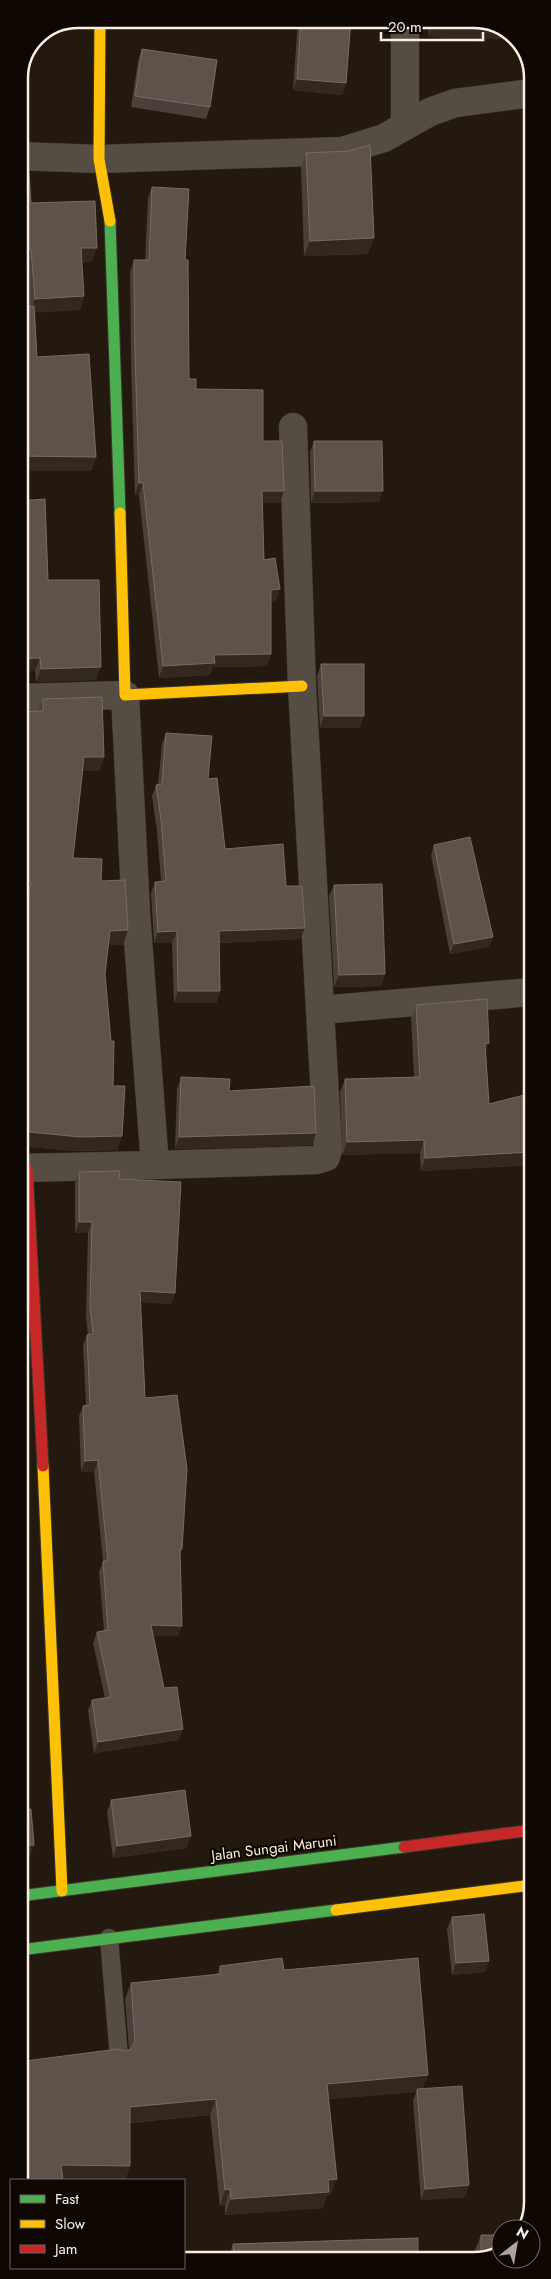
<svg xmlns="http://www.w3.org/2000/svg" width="551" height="2279" viewBox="0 0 551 2279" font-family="Jost,sans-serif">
<rect width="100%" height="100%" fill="#23190e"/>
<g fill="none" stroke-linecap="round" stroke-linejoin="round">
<g stroke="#3c342d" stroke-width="19">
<path id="lane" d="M 109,1938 L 119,2057"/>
</g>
<g stroke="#3c342d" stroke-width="29">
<path id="street" d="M 405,125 L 405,19
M 19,156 L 99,159 L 342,151 L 384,138 L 430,112 L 455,103 L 531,93
M 293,427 L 302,686 L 320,1010
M 19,698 L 125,695 L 136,913 L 155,1165 L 19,1168
M 155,1165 L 317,1160 L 326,1157 L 328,1149 L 320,1010 L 532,992"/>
</g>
<g stroke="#3c342d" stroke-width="13">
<path id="fast" d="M 110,221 L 120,513
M 20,1896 L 404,1847
M 20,1950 L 336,1910"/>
</g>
<g stroke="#3c342d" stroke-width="13">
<path id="slow" d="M 100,19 L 99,159 L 110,221
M 120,513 L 125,695 L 302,686
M 43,1466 L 62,1891
M 336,1910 L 532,1885"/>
</g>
<g stroke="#3c342d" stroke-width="13">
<path id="jam" d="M 27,1169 L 43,1466
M 404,1847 L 532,1830"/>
</g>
<use href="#lane" stroke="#554d44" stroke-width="18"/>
<use href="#street" stroke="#554d44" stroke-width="28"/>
<use href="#fast" stroke="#4caf50" stroke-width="11"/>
<use href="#slow" stroke="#ffc107" stroke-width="11"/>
<use href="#jam" stroke="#c62828" stroke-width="11"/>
</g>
<path fill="#4b3f39" d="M 298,19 L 351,19 L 346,83 L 342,95 L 293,90 Z
M 430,19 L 481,19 L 515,36 L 517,39 L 486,39 L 485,42 L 428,36 Z
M 142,49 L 210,107 L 206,119 L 131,107 L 138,61 Z
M 306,153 L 368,254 L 304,256 L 301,168 Z
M 152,187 L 185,260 L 189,379 L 196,389 L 263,441 L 280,503 L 262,503 L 264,560 L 280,589 L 276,600 L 271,601 L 271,654 L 267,666 L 213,667 L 210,675 L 159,678 L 139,495 L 135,495 L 131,363 L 130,272 L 134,260 L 145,260 L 148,198 Z
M 31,203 L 92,261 L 82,262 L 84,296 L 80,310 L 35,312 L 37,357 L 96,457 L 91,471 L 19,471 L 29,307 L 26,264 Z
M 314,441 L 379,502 L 311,503 L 310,452 Z
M 48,580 L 96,680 L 36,682 L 35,671 Z
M 321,664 L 360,728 L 320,728 L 317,676 Z
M 43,699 L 104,757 L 99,771 L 83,771 L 73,858 L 101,881 L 128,930 L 123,945 L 108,945 L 105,974 L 113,1086 L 122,1136 L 117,1150 L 75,1151 L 19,1146 L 19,922 L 25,896 L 19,896 L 19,712 L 38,711 Z
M 166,733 L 208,779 L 225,849 L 286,886 L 300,939 L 219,943 L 220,991 L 216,1003 L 174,1003 L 172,943 L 154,943 L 151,893 L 155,882 L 161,881 L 157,831 L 152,796 L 156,785 L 158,784 L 162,744 Z
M 434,845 L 493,937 L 489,947 L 450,954 L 431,855 Z
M 334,885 L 385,974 L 381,986 L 334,987 L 329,896 Z
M 416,1005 L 486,1053 L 489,1104 L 532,1093 L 532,1169 L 531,1165 L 421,1171 L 420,1153 L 342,1155 L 340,1092 L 345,1079 L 414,1077 L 411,1018 Z
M 181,1077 L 229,1091 L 316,1133 L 312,1145 L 175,1149 L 177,1089 Z
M 79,1172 L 119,1179 L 175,1293 L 171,1304 L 140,1302 L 145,1398 L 182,1549 L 180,1554 L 178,1636 L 153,1636 L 164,1688 L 179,1740 L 94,1753 L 88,1710 L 92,1700 L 105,1698 L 93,1643 L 97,1632 L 104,1631 L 99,1572 L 103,1561 L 94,1471 L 81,1472 L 79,1416 L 83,1406 L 86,1405 L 83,1345 L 87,1335 L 88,1335 L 86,1317 L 88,1233 L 75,1233 L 75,1182 Z
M 111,1800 L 187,1848 L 113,1858 L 107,1812 Z
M 452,1917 L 489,1961 L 485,1972 L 452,1975 L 447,1929 Z
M 220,1966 L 284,1970 L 423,2089 L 469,2185 L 465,2197 L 421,2200 L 413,2101 L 416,2092 L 329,2099 L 331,2195 L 327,2195 L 323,2208 L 225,2215 L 225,2205 L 220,2206 L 210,2115 L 130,2123 L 130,2166 L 125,2180 L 20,2180 L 25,2061 L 126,2051 L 129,2050 L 125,1999 L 131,1983 L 217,1974 Z
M 481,2235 L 485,2259 L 475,2259 L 475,2250 Z
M 233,2244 L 418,2259 L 229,2255 Z"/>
<path fill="#332820" d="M 432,25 L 498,28 L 515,36 L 517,39 L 486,39 L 485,42 L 428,36 Z
M 297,79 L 346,83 L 342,95 L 293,90 Z
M 374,238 L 368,254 L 304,256 L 310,241 Z
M 81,248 L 97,248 L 92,261 L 76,262 Z
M 31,250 L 26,264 L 19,264 L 19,251 Z
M 84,296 L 80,310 L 30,313 L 35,299 Z
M 19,456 L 96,457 L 91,471 L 19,471 Z
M 139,483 L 143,483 L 139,495 L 135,495 Z
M 262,491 L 284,491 L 280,503 L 258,503 Z
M 315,491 L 383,491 L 379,502 L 311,503 Z
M 280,589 L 276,600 L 267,602 L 271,590 Z
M 271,654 L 267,666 L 213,667 L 210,675 L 159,678 L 163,666 L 214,655 Z
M 40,658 L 35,671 L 19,672 L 19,659 Z
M 101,667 L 96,680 L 36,682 L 41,669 Z
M 324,716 L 364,716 L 360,728 L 320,728 Z
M 84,757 L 104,757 L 99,771 L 79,771 Z
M 19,882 L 31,882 L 25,896 L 19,896 Z
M 305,928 L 300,939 L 215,943 L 219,931 Z
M 128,930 L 123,945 L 104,945 L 110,931 Z
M 177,931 L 172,943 L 154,943 L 158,932 Z
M 493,937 L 489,947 L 450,954 L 454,944 Z
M 385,974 L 381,986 L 334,987 L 339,975 Z
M 178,991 L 220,991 L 216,1003 L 174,1003 Z
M 489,1043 L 485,1056 L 485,1044 Z
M 19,1131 L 122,1136 L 117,1150 L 75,1151 L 19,1146 Z
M 316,1133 L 312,1145 L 175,1149 L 179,1137 Z
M 424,1140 L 420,1153 L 342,1155 L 347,1142 Z
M 532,1152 L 532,1162 L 531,1165 L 421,1171 L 425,1158 Z
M 79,1222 L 92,1222 L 88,1233 L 75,1233 Z
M 140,1291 L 175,1293 L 171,1304 L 136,1302 Z
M 98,1460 L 94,1471 L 81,1472 L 85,1461 Z
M 151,1625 L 182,1626 L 178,1636 L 147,1636 Z
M 183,1729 L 179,1740 L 94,1753 L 98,1742 Z
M 191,1836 L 187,1848 L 113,1858 L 117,1846 Z
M 34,1845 L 30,1857 L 20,1858 L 20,1846 Z
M 489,1961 L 485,1972 L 452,1975 L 456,1963 Z
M 428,2075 L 422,2091 L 417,2089 L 416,2092 L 321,2100 L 327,2084 Z
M 216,2099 L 210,2115 L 125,2123 L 130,2107 Z
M 61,2165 L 130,2166 L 125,2180 L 56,2180 Z
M 337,2179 L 331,2195 L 327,2195 L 323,2208 L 225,2215 L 231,2199 L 328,2180 Z
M 469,2185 L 465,2197 L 421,2200 L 425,2189 Z
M 230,2189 L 225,2205 L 220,2206 L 225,2190 Z"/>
<path fill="#5e524b" stroke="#776b63" d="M 301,19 L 351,19 L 346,83 L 297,79 Z
M 433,19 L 481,19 L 498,28 L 489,27 L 489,30 L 432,25 Z
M 142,49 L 217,60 L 210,107 L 135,96 Z
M 370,145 L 374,238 L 310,241 L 306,153 L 348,151 Z
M 19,156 L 28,158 L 31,203 L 95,201 L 97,248 L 81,248 L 84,296 L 35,299 L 31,250 L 19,251 Z
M 152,187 L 189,189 L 185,260 L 188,260 L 189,379 L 196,379 L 196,389 L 263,390 L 263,441 L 282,441 L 284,491 L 262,491 L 264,560 L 275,558 L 280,589 L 271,590 L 271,654 L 214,655 L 215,663 L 163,666 L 143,483 L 139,483 L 135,352 L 134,260 L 149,260 Z
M 34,306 L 37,357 L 89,354 L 96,457 L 19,456 L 19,307 Z
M 314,441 L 382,441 L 383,491 L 315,491 Z
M 45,499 L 48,580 L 99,580 L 101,667 L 41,669 L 40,658 L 19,659 L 19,501 Z
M 321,664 L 364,664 L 364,716 L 324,716 Z
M 102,697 L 104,757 L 84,757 L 73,858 L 102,859 L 101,881 L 125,880 L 128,930 L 110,931 L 105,974 L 111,1041 L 114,1041 L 113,1086 L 125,1086 L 122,1136 L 80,1137 L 19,1131 L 19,930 L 31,882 L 19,882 L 19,712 L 43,711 L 43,699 Z
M 166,733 L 212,736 L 208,779 L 217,778 L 225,849 L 283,844 L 286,886 L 302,886 L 305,928 L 219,931 L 220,991 L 178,991 L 177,931 L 158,932 L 155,882 L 166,881 L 161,819 L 156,785 L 162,784 Z
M 470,837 L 493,937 L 454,944 L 434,845 Z
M 382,884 L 385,974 L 339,975 L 334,885 Z
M 487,999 L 489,1043 L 485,1044 L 489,1104 L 532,1093 L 532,1152 L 425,1158 L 424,1140 L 347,1142 L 345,1079 L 420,1077 L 416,1005 Z
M 181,1077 L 230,1079 L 229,1091 L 314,1086 L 316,1133 L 179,1137 Z
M 120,1171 L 119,1179 L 181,1182 L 175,1293 L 140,1291 L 145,1398 L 177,1395 L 187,1469 L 182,1549 L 180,1549 L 182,1626 L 151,1625 L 164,1688 L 177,1687 L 183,1729 L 98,1742 L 92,1700 L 111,1697 L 97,1632 L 108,1630 L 103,1561 L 108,1561 L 98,1460 L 85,1461 L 83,1406 L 90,1405 L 87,1335 L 93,1334 L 90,1306 L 92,1222 L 79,1222 L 79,1172 Z
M 185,1790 L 191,1836 L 117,1846 L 111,1800 Z
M 31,1809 L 34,1845 L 20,1846 L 20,1810 Z
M 484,1914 L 489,1961 L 456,1963 L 452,1917 Z
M 282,1958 L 284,1970 L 418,1958 L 428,2075 L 327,2084 L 337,2179 L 328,2180 L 329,2192 L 231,2199 L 230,2189 L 225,2190 L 216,2099 L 130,2107 L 130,2166 L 61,2165 L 63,2180 L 20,2180 L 20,2027 L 25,2061 L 118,2049 L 126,2051 L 131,2049 L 135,2041 L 131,1983 L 221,1974 L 220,1966 Z
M 462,2086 L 469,2185 L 425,2189 L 417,2089 Z
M 481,2235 L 501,2235 L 501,2250 L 485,2259 L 481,2259 Z
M 418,2238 L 418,2259 L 184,2260 L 184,2257 L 234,2255 L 233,2244 Z"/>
<g text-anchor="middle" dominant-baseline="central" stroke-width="4.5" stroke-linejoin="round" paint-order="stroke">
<g font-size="15" fill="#fcefe2" stroke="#0e0702">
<text transform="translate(274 1848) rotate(-7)">Jalan Sungai Maruni</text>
</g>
</g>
<path d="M0 0H551V2279H0ZM78 28H474A50 50 0 0 1 524 78V2202A50 50 0 0 1 474 2252H78A50 50 0 0 1 28 2202V78A50 50 0 0 1 78 28Z" fill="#0e0702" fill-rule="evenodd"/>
<path fill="none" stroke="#fcefe2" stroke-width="2.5" d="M78 28H474A50 50 0 0 1 524 78V2202A50 50 0 0 1 474 2252H78A50 50 0 0 1 28 2202V78A50 50 0 0 1 78 28Z"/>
<rect x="10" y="2179" width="175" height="90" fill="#0e0702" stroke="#6d645c"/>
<rect x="20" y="2195" width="25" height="8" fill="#4caf50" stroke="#6d645c"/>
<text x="55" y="2204" font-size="15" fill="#fcefe2">Fast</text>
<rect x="20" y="2220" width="25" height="8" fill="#ffc107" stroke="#6d645c"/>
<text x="55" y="2229" font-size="15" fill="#fcefe2">Slow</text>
<rect x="20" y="2245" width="25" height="8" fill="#c62828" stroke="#6d645c"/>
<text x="55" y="2254" font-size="15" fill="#fcefe2">Jam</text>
<g transform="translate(516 2244) rotate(31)"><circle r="24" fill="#0e0702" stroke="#6d645c"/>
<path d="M0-4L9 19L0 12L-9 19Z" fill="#b0a498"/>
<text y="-8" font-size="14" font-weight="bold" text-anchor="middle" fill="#fcefe2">N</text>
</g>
<path d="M381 32v8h102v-8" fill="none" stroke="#fcefe2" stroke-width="2.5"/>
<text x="388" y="32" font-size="15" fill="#fcefe2" stroke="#0e0702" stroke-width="4" paint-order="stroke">20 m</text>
</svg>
